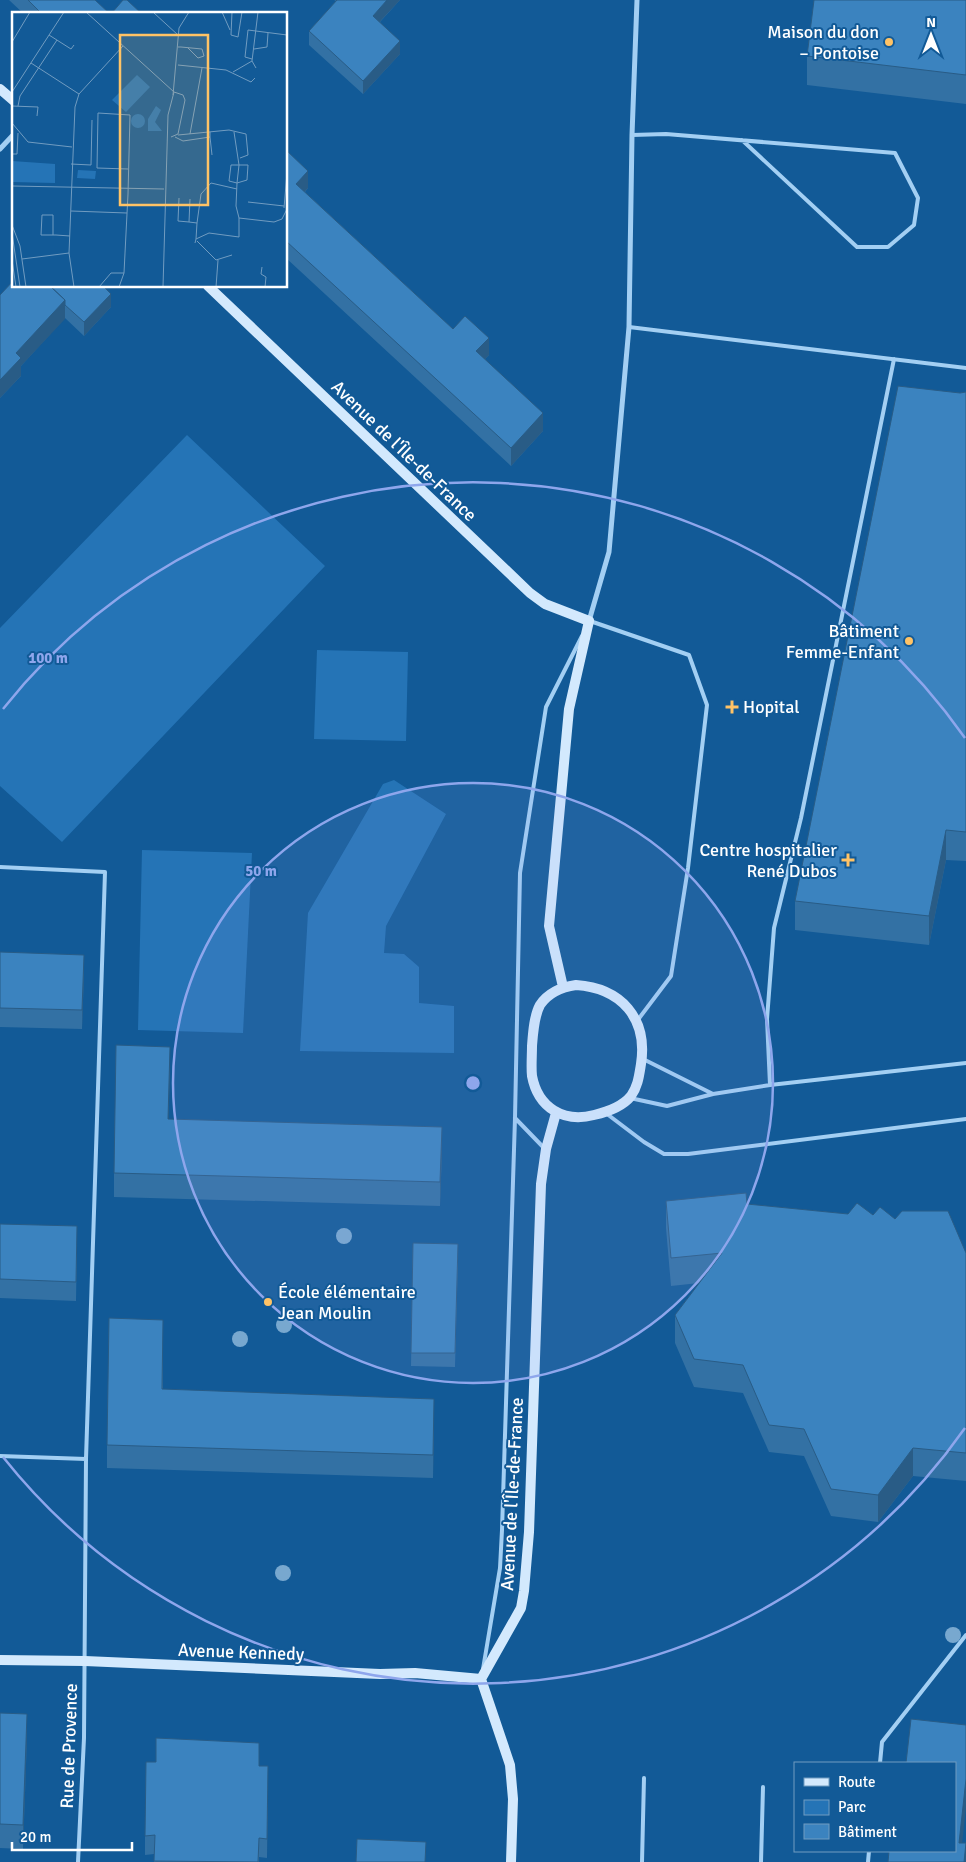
<svg xmlns="http://www.w3.org/2000/svg" width="966" height="1862" viewBox="0 0 966 1862" font-family="Signika,sans-serif">
<rect width="100%" height="100%" fill="#125a97"/>
<path fill="#2574b6" d="M 187,435 L 325,566 L 62,842 L 0,786 L 0,628 Z
M 317,650 L 408,652 L 406,741 L 314,739 Z
M 394,780 L 446,814 L 386,926 L 384,953 L 404,954 L 419,967 L 419,1003 L 454,1006 L 454,1053 L 300,1051 L 308,913 L 383,784 Z
M 142,850 L 252,853 L 243,1033 L 138,1030 Z"/>
<g fill="none" stroke-linecap="round" stroke-linejoin="round">
<path stroke="#a3cff3" stroke-width="4" d="M 632,135 L 666,134 L 895,153 L 918,198 L 914,225 L 888,247 L 857,247 L 742,140
M 629,327 L 966,368
M 590,621 L 689,655 L 707,705 L 688,868 L 671,976 L 637,1021
M 0,867 L 105,872 L 86,1459 L 84,1738 L 78,1862
M 643,1059 L 713,1094
M 770,1085 L 767,1019 L 774,928 L 801,818 L 894,359
M 630,1098 L 667,1106 L 713,1094 L 770,1085 L 966,1063
M 607,1114 L 644,1142 L 664,1154 L 688,1154 L 966,1119
M 515,1118 L 545,1149
M 0,1456 L 86,1459
M 483,1669 L 500,1568 L 502,1530 L 515,1118 L 520,873 L 546,707 L 582,636
M 880,1763 L 882,1742 L 966,1635
M 642,1862 L 644,1778
M 761,1862 L 763,1787
M 868,1862 L 869,1851"/>
<path stroke="#a3cff3" stroke-width="5" d="M 0,149 L 14,134
M 589,621 L 609,552 L 629,327 L 632,135 L 637,0"/>
<path stroke="#d3e9fd" stroke-width="10" d="M 0,89 L 14,101
M 208,286 L 530,593 L 545,604 L 589,621 L 569,709 L 549,926 L 563,987
M 576,985 C 621,988 648,1018 641,1064 C 639,1076 638,1086 631,1096 C 622,1107 607,1112 594,1115 C 564,1123 538,1108 532,1076 C 531,1067 532,1056 532,1046 C 533,1033 534,1016 540,1005 C 548,993 562,987 576,985 Z
M 0,1660 L 85,1661 L 380,1674 L 415,1673 L 481,1679
M 511,1862 L 513,1799 L 510,1765 L 481,1679 L 521,1608 L 524,1591 L 529,1532 L 541,1184 L 546,1149 L 556,1113"/>
</g>
<g fill="#78a8cf">
<circle cx="344" cy="1236" r="8"/>
<circle cx="284" cy="1325" r="8"/>
<circle cx="240" cy="1339" r="8"/>
<circle cx="283" cy="1573" r="8"/>
<circle cx="953" cy="1635" r="8"/>
</g>
<path fill="#3371a4" d="M 9,0 L 95,0 L 110,14 L 24,14 Z
M 334,0 L 400,0 L 380,22 L 400,54 L 363,94 L 309,45 L 309,31 L 336,1 Z
M 966,0 L 966,104 L 807,85 L 807,56 Z
M 286,150 L 308,188 L 305,192 L 453,329 L 489,355 L 485,359 L 543,431 L 511,466 L 286,258 Z
M 0,295 L 111,307 L 84,336 L 65,318 L 21,366 L 21,376 L 0,398 Z
M 966,392 L 966,861 L 946,860 L 929,945 L 795,930 L 795,901 L 960,393 Z
M 0,952 L 84,974 L 82,1029 L 0,1027 Z
M 170,1070 L 168,1119 L 442,1151 L 440,1206 L 114,1197 L 114,1173 Z
M 666,1201 L 747,1204 L 848,1214 L 873,1215 L 895,1219 L 966,1253 L 966,1481 L 913,1476 L 878,1522 L 831,1516 L 804,1456 L 769,1452 L 743,1393 L 694,1387 L 675,1343 L 675,1315 L 699,1283 L 671,1286 L 666,1228 Z
M 0,1224 L 77,1245 L 76,1301 L 0,1298 Z
M 413,1243 L 458,1258 L 455,1367 L 411,1366 Z
M 163,1344 L 163,1389 L 434,1422 L 433,1478 L 107,1468 L 107,1445 Z
M 0,1713 L 27,1737 L 23,1849 L 0,1848 Z
M 259,1766 L 268,1785 L 267,1858 L 259,1857 L 259,1862 L 154,1862 L 154,1854 L 145,1855 L 145,1836 Z"/>
<path fill="#295c86" d="M 387,0 L 400,0 L 373,29 L 373,16 Z
M 400,41 L 400,54 L 363,94 L 363,81 Z
M 308,171 L 308,188 L 296,201 L 296,184 Z
M 111,294 L 111,307 L 84,336 L 84,322 Z
M 65,300 L 65,319 L 21,366 L 21,376 L 0,398 L 0,380 L 16,353 Z
M 489,338 L 489,355 L 476,369 L 476,351 Z
M 543,413 L 543,431 L 511,466 L 511,448 Z
M 946,830 L 946,860 L 929,945 L 929,916 Z
M 84,955 L 84,974 L 82,1029 L 82,1010 Z
M 170,1047 L 170,1070 L 168,1143 L 168,1119 Z
M 442,1127 L 442,1151 L 440,1206 L 440,1182 Z
M 434,1399 L 434,1422 L 433,1478 L 433,1455 Z
M 913,1448 L 913,1476 L 878,1522 L 878,1495 Z
M 27,1714 L 27,1737 L 23,1849 L 23,1825 Z
M 268,1766 L 268,1785 L 267,1858 L 267,1839 Z
M 966,1779 L 966,1808 L 960,1862 L 959,1843 Z
M 966,1843 L 966,1862 L 964,1862 Z"/>
<path fill="#3b83bf" stroke="#295c86" d="M 28,0 L 95,0 L 110,14 L 42,14 Z
M 123,0 L 127,0 L 142,14 L 111,14 Z
M 337,0 L 387,0 L 373,16 L 400,41 L 363,81 L 309,31 Z
M 814,0 L 966,0 L 966,75 L 807,56 Z
M 286,150 L 308,171 L 296,184 L 453,329 L 465,316 L 489,338 L 476,351 L 543,413 L 511,448 L 286,241 Z
M 14,280 L 14,286 L 50,286 L 65,300 L 16,353 L 21,358 L 0,380 L 0,295 Z
M 50,286 L 103,286 L 111,294 L 84,322 L 65,305 L 65,300 Z
M 898,386 L 960,393 L 966,392 L 966,832 L 946,830 L 929,916 L 795,901 Z
M 0,952 L 84,955 L 82,1010 L 0,1008 Z
M 116,1045 L 170,1047 L 168,1119 L 442,1127 L 440,1182 L 114,1173 Z
M 746,1193 L 747,1204 L 848,1214 L 857,1203 L 873,1215 L 880,1207 L 895,1219 L 902,1211 L 948,1211 L 966,1253 L 966,1453 L 913,1448 L 878,1495 L 831,1489 L 804,1429 L 769,1425 L 743,1365 L 694,1359 L 675,1315 L 722,1253 L 671,1258 L 666,1201 Z
M 0,1224 L 77,1226 L 76,1282 L 0,1279 Z
M 413,1243 L 458,1244 L 455,1353 L 411,1353 Z
M 109,1318 L 163,1320 L 162,1389 L 434,1399 L 433,1455 L 107,1445 Z
M 0,1713 L 27,1714 L 23,1825 L 0,1824 Z
M 911,1719 L 966,1725 L 966,1779 L 959,1843 L 966,1843 L 964,1862 L 888,1862 L 889,1851 L 955,1851 L 955,1763 L 906,1763 Z
M 156,1738 L 259,1743 L 259,1766 L 268,1766 L 267,1839 L 259,1838 L 258,1862 L 154,1861 L 155,1835 L 145,1836 L 146,1762 L 156,1762 Z
M 357,1839 L 426,1842 L 425,1862 L 356,1862 Z"/>
<circle cx="473" cy="1083" r="300" fill="#8ea6ec" fill-opacity=".12"/>
<g fill="none" stroke="#8ea6ec" stroke-width="2.5">
<circle cx="473" cy="1083" r="300"/>
<path d="M965 1428A601 601 0 0 1 3 1457M3 709A601 601 0 0 1 965 738"/>
</g>
<g fill="#ffc366" stroke="#125a97" stroke-width="2">
<circle cx="889" cy="42" r="5"/>
<circle cx="909" cy="641" r="5"/>
<path d="M729.5 699.5h5v5h5v5h-5v5h-5v-5h-5v-5h5z"/>
<path d="M845.5 852.5h5v5h5v5h-5v5h-5v-5h-5v-5h5z"/>
<circle cx="268" cy="1302" r="5"/>
</g>
<g text-anchor="middle" dominant-baseline="central" stroke-width="4" stroke-linejoin="round" paint-order="stroke">
<g font-size="18" fill="#fff" stroke="#125a97" text-anchor="end">
<text x="879" y="32">Maison du don<tspan x="879" dy="21">– Pontoise</tspan></text>
<text x="899" y="631">Bâtiment<tspan x="899" dy="21">Femme-Enfant</tspan></text>
<text x="743" y="707" text-anchor="start">Hopital</text>
<text x="837" y="850">Centre hospitalier<tspan x="837" dy="21">René Dubos</tspan></text>
<text x="278" y="1292" text-anchor="start">École élémentaire<tspan x="278" dy="21">Jean Moulin</tspan></text>
</g>
<g font-size="18" fill="#fff" stroke="#125a97">
<text transform="translate(404 451) rotate(44)">Avenue de l'Île-de-France</text>
<text transform="translate(512 1494) rotate(-87)">Avenue de l'Île-de-France</text>
<text transform="translate(241 1652) rotate(2)">Avenue Kennedy</text>
<text transform="translate(69 1746) rotate(-88)">Rue de Provence</text>
</g>
</g>
<g transform="translate(12 12)">
<rect width="275" height="275" fill="#125a97"/>
<path d="M 125,63 L 138,75 L 114,100 L 100,88 ZM 144,94 L 149,98 L 143,110 L 150,119 L 136,119 L 136,107 ZM119 109a7 7 0 1 1 14 0a7 7 0 1 1-14 0ZM 0,149 L 43,152 L 43,171 L 0,170 ZM 66,158 L 84,159 L 83,167 L 65,166 Z" fill="#2574b6"/>
<path fill="none" stroke="#719cc1" stroke-width="1" d="M 74,0 L 162,80M 210,0 L 218,18M 220,0 L 219,23 L 226,25 L 230,0M 142,1 L 166,23M 37,23 L 59,37 L 62,33M 0,30 L 18,0M 166,35 L 169,35 L 190,37 L 192,44 L 186,46 L 176,36M 242,37 L 255,35 L 256,21M 240,47 L 233,45 L 236,18 L 275,23M 19,51 L 67,82M 166,53 L 214,58 L 239,70 L 243,66M 244,56 L 240,49 L 246,0M 221,60 L 240,49M 0,80 L 52,0M 161,83 L 167,16 L 177,0M 0,94 L 26,95 L 25,104M 6,94 L 8,84 L 45,28M 0,111 L 16,130 L 60,135M 222,120 L 227,153 L 219,153 L 217,169 L 225,171 L 235,168 L 236,153 L 227,153 L 225,171 L 224,194 L 227,206 L 262,210 L 270,207 L 275,197M 178,122 L 190,56M 166,123 L 217,118 L 234,122 L 236,143 L 228,146M 163,125 L 171,129 L 198,125 L 198,120M 198,125 L 200,143M 0,142 L 5,142 L 6,121M 59,152 L 79,153 L 80,108M 1,174 L 152,177M 167,186 L 166,209 L 177,210M 178,187 L 177,210 L 185,211 L 184,227M 236,190 L 272,194M 272,196 L 275,161M 59,199 L 115,201M 185,211 L 189,182 L 199,171 L 225,177M 0,213 L 8,234 L 14,275M 0,221 L 8,275M 41,223 L 41,203 L 30,203 L 29,223 L 44,223 L 58,224M 185,229 L 204,248 L 220,243M 183,231 L 184,227 L 197,221 L 227,225 L 227,206M 10,247 L 57,241M 0,248 L 4,275M 250,255 L 249,262 L 254,265 L 253,275M 62,275 L 57,241 L 63,95 L 67,82 L 111,34M 87,275 L 99,261 L 112,261M 107,275 L 112,261 L 116,182 L 118,103 L 86,101 L 85,156 L 116,157M 151,275 L 156,103 L 162,80 L 171,83 L 173,88 L 166,122 L 159,125M 204,275 L 206,248"/>
<path fill="#ffc366" fill-opacity="0.15" stroke="#ffc366" stroke-width="2.5" d="M 108,23 L 196,23 L 196,193 L 108,193 Z"/>
<rect width="275" height="275" fill="none" stroke="#fff" stroke-width="2.5"/>
</g>
<circle cx="473" cy="1083" r="8" fill="#8ea6ec" stroke="#125a97" stroke-width="2.5"/>
<g font-size="15" text-anchor="middle" font-weight="bold" fill="#8ea6ec" stroke="#125a97" stroke-width="4" stroke-linejoin="round" paint-order="stroke">
<text x="48" y="663">100 m</text>
<text x="261" y="876">50 m</text>
</g>
<rect x="794" y="1762" width="162" height="90" fill="#125a97" stroke="#719cc1"/>
<rect x="804" y="1778" width="25" height="8" fill="#d3e9fd" stroke="#719cc1"/>
<text x="838" y="1787" font-size="15" fill="#ffffff">Route</text>
<rect x="804" y="1800" width="25" height="15" fill="#2574b6" stroke="#719cc1"/>
<text x="838" y="1812" font-size="15" fill="#ffffff">Parc</text>
<rect x="804" y="1824" width="25" height="15" fill="#3b83bf" stroke="#719cc1"/>
<text x="838" y="1837" font-size="15" fill="#ffffff">Bâtiment</text>
<g transform="translate(931 35)" stroke="#125a97" stroke-width="4" paint-order="stroke">
<path d="M0-4L9 19L0 12L-9 19Z" fill="#ffffff"/>
<text y="-8" font-size="14" font-weight="bold" text-anchor="middle" fill="#ffffff">N</text>
</g>
<path d="M12 1842v8h120v-8" fill="none" stroke="#ffffff" stroke-width="2.5"/>
<text x="20" y="1842" font-size="15" fill="#ffffff" stroke="#125a97" stroke-width="4" paint-order="stroke">20 m</text>
</svg>
